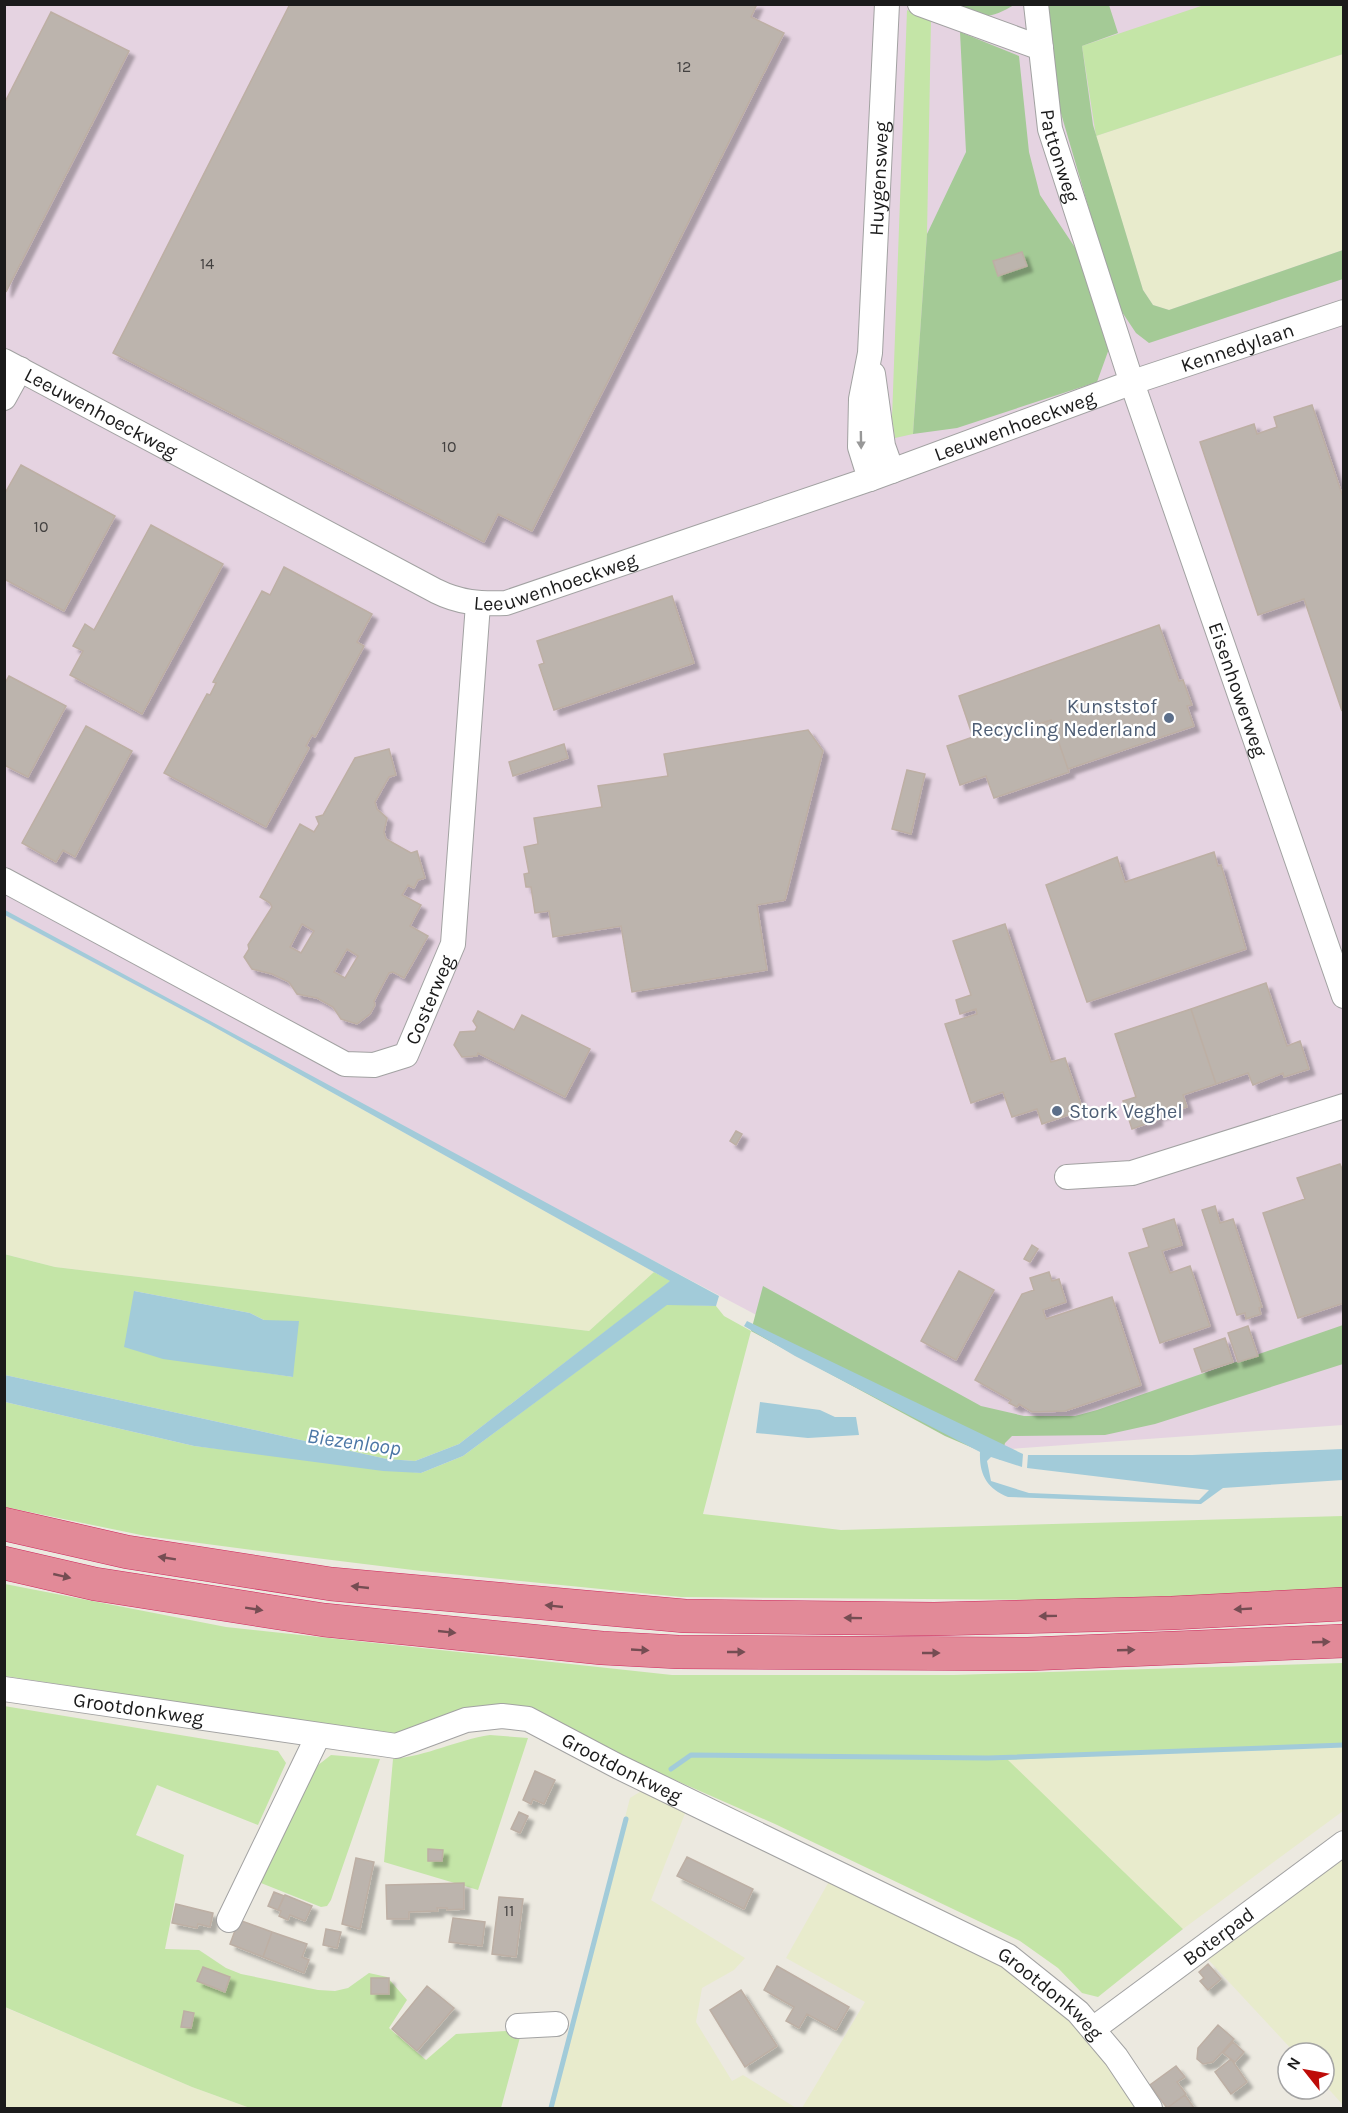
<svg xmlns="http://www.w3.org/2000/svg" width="1348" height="2113" viewBox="0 0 1348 2113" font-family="Karla,sans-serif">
<defs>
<filter id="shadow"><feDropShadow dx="5.5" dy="5.5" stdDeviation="1.5" flood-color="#0004"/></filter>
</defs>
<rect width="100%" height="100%" fill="#ece9e0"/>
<path fill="#e5d3e1" d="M 4,5 L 1343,5 L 1343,1425 L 1010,1449 L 5,918 Z"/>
<path fill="#e8ebcc" d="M 1343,54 L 1343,250 L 1169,310 L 1153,305 L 1143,290 L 1096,136 Z
M 4,915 L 209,1024 L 654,1272 L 589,1331 L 55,1267 L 5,1254 Z
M 1343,1743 L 1343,1811 L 1183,1929 L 1007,1760 Z
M 643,1790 L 686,1811 L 651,1900 L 745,1958 L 734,1970 L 702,1988 L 696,2022 L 732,2081 L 743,2075 L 796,2108 L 551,2108 L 630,1798 Z
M 1343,1849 L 1343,2105 L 1324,2084 L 1324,2053 L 1295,2053 L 1202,1953 Z
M 832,1876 L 976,1947 L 1076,2020 L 1138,2108 L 802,2108 L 865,2002 L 786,1958 Z
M 4,2007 L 192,2087 L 250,2108 L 5,2108 Z"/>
<path fill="#c4e5a7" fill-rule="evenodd" d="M 1204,5 L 1343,5 L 1343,54 L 1096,136 L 1082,46 Z
M 907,10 L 931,20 L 927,234 L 913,434 L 895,438 L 892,418 Z
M 4,1254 L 55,1267 L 589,1331 L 654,1272 L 671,1281 L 459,1444 L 415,1461 L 387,1459 L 5,1375 ZM 134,1291 L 250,1313 L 264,1320 L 293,1377 L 234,1368 Z
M 667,1304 L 716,1306 L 724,1316 L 751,1331 L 703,1514 L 841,1530 L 1343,1516 L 1343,1588 L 1152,1601 L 681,1597 L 421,1571 L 291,1555 L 146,1536 L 5,1507 L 5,1402 L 194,1446 L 421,1473 L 463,1456 Z
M 5,1584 L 226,1627 L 672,1675 L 954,1675 L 1343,1663 L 1344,1743 L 1008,1760 L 1183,1929 L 1098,1997 L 1082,1993 L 1058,1968 L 1020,1941 L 775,1824 L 668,1777 L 611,1757 L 531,1716 L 406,1737 L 5,1676 Z
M 4,1706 L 278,1751 L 286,1763 L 258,1825 L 157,1785 L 136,1835 L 184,1855 L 165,1949 L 199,1950 L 226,1968 L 241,1974 L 318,1990 L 335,1991 L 348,1988 L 369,1973 L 387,1977 L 407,2000 L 389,2028 L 426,2060 L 456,2034 L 522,2030 L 501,2108 L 250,2108 L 192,2087 L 5,2007 Z
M 490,1735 L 528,1738 L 478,1890 L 384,1862 L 393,1759 C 427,1756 457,1740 490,1735 Z
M 331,1755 L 380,1759 L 331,1900 L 327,1906 L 321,1907 L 256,1881 L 313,1769 Z"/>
<path fill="#a4ca96" d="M 959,5 L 1014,5 C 994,17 978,22 959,5 Z
M 1047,5 L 1109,5 L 1118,33 L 1082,46 L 1093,125 L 1143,290 L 1153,305 L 1169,310 L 1343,250 L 1343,279 L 1149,343 L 1136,333 L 1122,312 L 1108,274 L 1060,110 Z
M 960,32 L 1019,56 L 1029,152 L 1040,195 L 1084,261 L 1110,346 L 1097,382 L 957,428 L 913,434 L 927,234 L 966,152 Z
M 763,1286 L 981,1406 L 1024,1416 L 1075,1416 L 1097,1410 L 1343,1325 L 1343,1364 L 1155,1424 L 1105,1435 L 1012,1436 L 1005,1443 L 1001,1460 L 945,1436 L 751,1331 Z"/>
<path fill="#a2cbd9" d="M 5,910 L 719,1296 L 716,1306 L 667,1305 L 463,1456 L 421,1473 L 383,1471 L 194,1446 L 5,1402 L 5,1375 L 387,1459 L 415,1461 L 459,1444 L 670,1281 L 209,1024 L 5,915 Z
M 134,1291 L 250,1313 L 264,1320 L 299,1321 L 293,1377 L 163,1359 L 124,1347 Z
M 747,1321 L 1023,1454 L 1022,1467 L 991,1457 L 987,1461 L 991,1481 L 1029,1493 L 1199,1500 L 1209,1490 L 1027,1468 L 1028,1455 L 1192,1455 L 1343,1449 L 1343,1480 L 1223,1488 L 1201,1504 L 1008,1497 C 987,1489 979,1474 980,1452 L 795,1356 L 744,1326 Z
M 760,1402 L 820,1410 L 835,1417 L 856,1417 L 859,1435 L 808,1438 L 756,1433 Z"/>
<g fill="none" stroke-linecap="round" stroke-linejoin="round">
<path stroke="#a2cbd9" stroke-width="5" d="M 671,1769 L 691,1755 L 988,1758 L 1344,1745
M 551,2108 L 626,1819"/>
</g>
<path fill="#bcb4ad" stroke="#bdafa4" stroke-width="1.5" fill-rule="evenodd" filter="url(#shadow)" d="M 290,4 L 757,4 L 751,17 L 784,33 L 532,531 L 498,514 L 484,542 L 113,353 Z
M 51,12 L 129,51 L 6,292 L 4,104 Z
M 1022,252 L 1027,266 L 998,276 L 993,261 Z
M 1312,405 L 1344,500 L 1342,711 L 1304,599 L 1258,615 L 1200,442 L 1254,424 L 1257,434 L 1277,427 L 1274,417 Z
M 21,465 L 115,516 L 64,611 L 4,579 L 4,495 Z
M 151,525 L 223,564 L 142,714 L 70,675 L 83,651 L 73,646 L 85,624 L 94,630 Z
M 284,567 L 372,614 L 357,642 L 364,646 L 315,737 L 312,735 L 306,746 L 309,748 L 266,827 L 164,773 L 207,694 L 210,695 L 216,683 L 213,682 L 262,591 L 270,595 Z
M 672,596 L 694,663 L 554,710 L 539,665 L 544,663 L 537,641 Z
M 1159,625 L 1179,681 L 1183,680 L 1192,705 L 1187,706 L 1194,726 L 1068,769 L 1051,720 L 1002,737 L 999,728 L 973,737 L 959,696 Z
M 9,676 L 66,706 L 28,777 L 4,765 L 4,685 Z
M 1051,720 L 1069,772 L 994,798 L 986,776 L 960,785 L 947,746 L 999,728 L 1002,737 Z
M 86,726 L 132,751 L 75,857 L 63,850 L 56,862 L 22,843 Z
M 808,730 L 823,751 L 785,900 L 757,905 L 767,970 L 632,992 L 621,926 L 553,937 L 549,911 L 535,913 L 531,887 L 526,887 L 524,874 L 529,873 L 524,847 L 538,844 L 534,818 L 602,807 L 598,786 L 668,776 L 664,754 Z
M 564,744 L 568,758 L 513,776 L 509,762 Z
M 389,749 L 396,775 L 389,777 L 375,802 L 377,809 L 387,818 L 384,832 L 386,839 L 411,853 L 417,851 L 425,878 L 418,880 L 414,888 L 408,885 L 402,895 L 421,905 L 410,926 L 428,936 L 404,978 L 393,972 L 389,973 L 374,1001 L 375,1005 L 370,1014 L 357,1024 L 341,1019 L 333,1007 L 317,998 L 297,994 L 289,982 L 272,974 L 252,969 L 244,957 L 249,949 L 248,945 L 272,907 L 270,903 L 260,897 L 300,824 L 314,832 L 319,824 L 316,817 L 323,815 L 355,758 ZM 302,924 L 314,931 L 301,953 L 290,947 ZM 347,949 L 358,956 L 345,978 L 334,972 Z
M 907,770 L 925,774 L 911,834 L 892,829 Z
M 1214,852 L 1218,866 L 1221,865 L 1246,949 L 1087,1002 L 1046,885 L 1117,857 L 1125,882 Z
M 1005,924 L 1051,1062 L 1065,1058 L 1083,1110 L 1042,1124 L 1037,1109 L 1012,1117 L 1003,1092 L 971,1103 L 945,1024 L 977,1014 L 976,1009 L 960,1014 L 956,1000 L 971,995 L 953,941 Z
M 1266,983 L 1287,1046 L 1300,1041 L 1309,1069 L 1284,1077 L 1283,1073 L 1253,1085 L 1248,1073 L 1216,1084 L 1191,1009 Z
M 1191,1009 L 1216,1084 L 1183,1095 L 1187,1107 L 1156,1115 L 1157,1120 L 1132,1129 L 1123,1101 L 1136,1097 L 1115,1034 Z
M 478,1011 L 514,1030 L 522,1015 L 590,1049 L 565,1097 L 478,1053 L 477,1056 L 462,1057 L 454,1045 L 460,1032 L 475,1031 L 477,1027 L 473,1021 Z
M 736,1131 L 742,1134 L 736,1145 L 730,1141 Z
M 1340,1164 L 1344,1174 L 1344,1303 L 1298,1318 L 1263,1213 L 1305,1199 L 1297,1178 Z
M 1215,1206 L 1220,1223 L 1233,1219 L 1262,1307 L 1259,1308 L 1261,1314 L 1246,1319 L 1245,1313 L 1237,1315 L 1202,1210 Z
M 1174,1219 L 1182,1245 L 1162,1251 L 1170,1273 L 1190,1266 L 1210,1326 L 1160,1343 L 1129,1253 L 1149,1247 L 1143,1229 Z
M 1032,1245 L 1038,1249 L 1030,1262 L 1024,1259 Z
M 959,1271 L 994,1290 L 956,1360 L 921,1341 Z
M 1049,1272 L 1052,1281 L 1059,1279 L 1066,1302 L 1043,1310 L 1046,1319 L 1112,1297 L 1141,1385 L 1065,1411 L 1032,1412 L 1019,1404 L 1017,1407 L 1009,1403 L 1011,1400 L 975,1380 L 1022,1294 L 1034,1290 L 1030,1278 Z
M 1248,1326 L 1258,1356 L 1238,1362 L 1228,1333 Z
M 1225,1338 L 1233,1362 L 1202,1372 L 1194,1349 Z
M 535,1771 L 555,1780 L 544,1804 L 533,1799 L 531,1804 L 523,1800 Z
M 519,1812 L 528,1816 L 520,1833 L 511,1829 Z
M 428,1849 L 443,1850 L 442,1861 L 428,1861 Z
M 687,1857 L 753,1889 L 744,1909 L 677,1876 Z
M 356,1858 L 374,1862 L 360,1929 L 342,1924 Z
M 464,1883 L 464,1909 L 447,1910 L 447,1908 L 437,1908 L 438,1911 L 409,1912 L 409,1919 L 387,1919 L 386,1885 Z
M 274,1892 L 284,1896 L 278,1910 L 268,1906 Z
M 285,1895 L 312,1906 L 305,1921 L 290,1915 L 288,1920 L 279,1916 L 281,1911 L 278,1910 Z
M 499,1897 L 523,1899 L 516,1957 L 492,1954 Z
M 176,1904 L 213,1913 L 210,1927 L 198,1924 L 197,1928 L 172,1923 Z
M 453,1918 L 485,1922 L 482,1946 L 449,1942 Z
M 239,1920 L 272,1932 L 263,1957 L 230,1944 Z
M 326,1929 L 341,1932 L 337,1948 L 323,1945 Z
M 272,1932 L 307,1944 L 302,1957 L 309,1960 L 304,1973 L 263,1957 Z
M 1208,1964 L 1221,1979 L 1208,1990 L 1200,1981 L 1204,1978 L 1199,1972 Z
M 777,1966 L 849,2007 L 836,2030 L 807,2014 L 799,2028 L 786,2021 L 794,2007 L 764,1990 Z
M 203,1967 L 230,1977 L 225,1992 L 197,1981 Z
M 371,1978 L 389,1978 L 389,1994 L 371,1994 Z
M 427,1986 L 454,2008 L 417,2051 L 392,2029 Z
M 741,1990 L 777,2046 L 745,2067 L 710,2010 Z
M 184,2011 L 194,2013 L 191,2028 L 181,2027 Z
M 1218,2025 L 1234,2039 L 1213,2062 L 1203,2064 L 1197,2059 L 1198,2048 Z
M 1233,2042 L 1244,2052 L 1235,2062 L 1223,2053 Z
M 1231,2059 L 1247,2082 L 1231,2094 L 1215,2072 Z
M 1176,2066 L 1185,2077 L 1177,2082 L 1186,2094 L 1167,2108 L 1150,2085 Z
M 1185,2095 L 1194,2108 L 1167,2108 Z"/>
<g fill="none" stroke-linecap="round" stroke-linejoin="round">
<g stroke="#a2a2a2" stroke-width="26">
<g id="minor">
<path d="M 920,4 L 1041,48"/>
<path id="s1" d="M 1036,4 L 1050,129 L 1129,374 L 1344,996"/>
<path id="s2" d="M 4,361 L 436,591 C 460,603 480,604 506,603 L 870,479 L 1133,382 L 1344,312"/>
<path d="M 873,374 L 883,446 L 892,471"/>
<path d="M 4,398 L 20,369"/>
<path id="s3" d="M 870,479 L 860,447 L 861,399 L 870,353 L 887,4"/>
<path id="s4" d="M 4,880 L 345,1064 L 374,1065 L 406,1055 L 453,944 L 478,604"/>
<path d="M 1067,1177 L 1132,1173 L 1344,1106"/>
<path id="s5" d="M 4,1689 L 396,1746 L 466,1720 L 502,1716 L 528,1719 L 619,1767 L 1008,1956 L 1078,2012 L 1116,2057 L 1150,2108"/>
<path d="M 229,1920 L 318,1736"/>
<path d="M 518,2026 L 556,2024"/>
<path id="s6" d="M 1093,2029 L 1344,1843"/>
</g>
</g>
<g stroke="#ce2a5e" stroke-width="34">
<path id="highway" d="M 4,1524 L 127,1552 L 331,1584 L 685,1616 L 934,1619 L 1172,1613 L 1344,1604
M 4,1563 L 95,1584 L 324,1620 L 602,1648 L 678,1652 L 1028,1654 L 1344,1641"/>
</g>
<use href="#minor" stroke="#fff" stroke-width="24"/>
<use href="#highway" stroke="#e28a98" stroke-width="33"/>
</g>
<defs><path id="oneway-solid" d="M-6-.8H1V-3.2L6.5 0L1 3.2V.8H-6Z" transform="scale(1.5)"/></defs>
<use fill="#989898" href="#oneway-solid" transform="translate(861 440) rotate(89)"/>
<g fill="#754d53">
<use href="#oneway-solid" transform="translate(167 1558) rotate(-171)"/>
<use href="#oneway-solid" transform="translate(62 1576) rotate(13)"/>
<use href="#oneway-solid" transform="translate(360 1587) rotate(-174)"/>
<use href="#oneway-solid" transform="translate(554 1606) rotate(-174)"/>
<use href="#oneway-solid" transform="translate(254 1609) rotate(9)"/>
<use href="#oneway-solid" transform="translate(1243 1609) rotate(177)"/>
<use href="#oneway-solid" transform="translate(1048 1616) rotate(179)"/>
<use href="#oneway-solid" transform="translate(853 1618) rotate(-179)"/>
<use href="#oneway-solid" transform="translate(447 1632) rotate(6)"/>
<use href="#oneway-solid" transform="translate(1321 1642) rotate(-2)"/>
<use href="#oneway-solid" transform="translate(640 1650) rotate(3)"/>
<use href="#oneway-solid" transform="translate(1126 1650) rotate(-2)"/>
<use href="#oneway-solid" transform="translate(736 1652)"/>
<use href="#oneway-solid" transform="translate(931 1653)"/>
</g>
<g fill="#5c6f8a" stroke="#fff" stroke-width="2">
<circle cx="1169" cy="718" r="6"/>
<circle cx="1057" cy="1111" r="6"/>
</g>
<g text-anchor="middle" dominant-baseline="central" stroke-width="4.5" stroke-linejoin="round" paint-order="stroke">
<g font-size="16" fill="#434140">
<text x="684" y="66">12</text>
<text x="207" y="263">14</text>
<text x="449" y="446">10</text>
<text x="41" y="526">10</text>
<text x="509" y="1910">11</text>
</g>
<g font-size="20" fill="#1b1b1b" stroke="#fff">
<text stroke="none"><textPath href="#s1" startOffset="154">Pattonweg</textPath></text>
<text stroke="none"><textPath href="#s3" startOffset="303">Huygensweg</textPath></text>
<text stroke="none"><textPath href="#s2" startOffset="1336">Kennedylaan</textPath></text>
<text stroke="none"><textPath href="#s2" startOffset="110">Leeuwenhoeckweg</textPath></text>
<text stroke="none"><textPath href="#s2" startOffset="1100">Leeuwenhoeckweg</textPath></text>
<text stroke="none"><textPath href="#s2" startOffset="614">Leeuwenhoeckweg</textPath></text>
<text stroke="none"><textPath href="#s1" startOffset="717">Eisenhowerweg</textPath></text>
<text stroke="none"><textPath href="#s4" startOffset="510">Costerweg</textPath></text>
<text stroke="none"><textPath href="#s5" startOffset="136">Grootdonkweg</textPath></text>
<text stroke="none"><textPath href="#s5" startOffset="639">Grootdonkweg</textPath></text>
<text stroke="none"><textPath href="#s6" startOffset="156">Boterpad</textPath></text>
<text stroke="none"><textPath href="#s5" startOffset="1125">Grootdonkweg</textPath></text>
</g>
<g font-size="20" fill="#4e5e75" stroke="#fff" text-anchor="end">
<text x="1157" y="706">Kunststof<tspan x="1157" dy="23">Recycling Nederland</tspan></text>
<text x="1069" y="1111" text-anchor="start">Stork Veghel</text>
</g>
<g font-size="21" font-style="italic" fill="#4c77a6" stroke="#fff">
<text transform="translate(354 1442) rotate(8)">Biezenloop</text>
</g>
</g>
<rect width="1348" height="2113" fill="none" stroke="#1b1b1b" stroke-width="12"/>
<g transform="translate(1306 2071) rotate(301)"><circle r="28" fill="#ffffff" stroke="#a4a4a4" stroke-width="1.5"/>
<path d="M0-4.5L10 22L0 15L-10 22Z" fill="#be0c08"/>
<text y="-9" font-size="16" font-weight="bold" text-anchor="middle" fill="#1b1b1b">N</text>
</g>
</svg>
